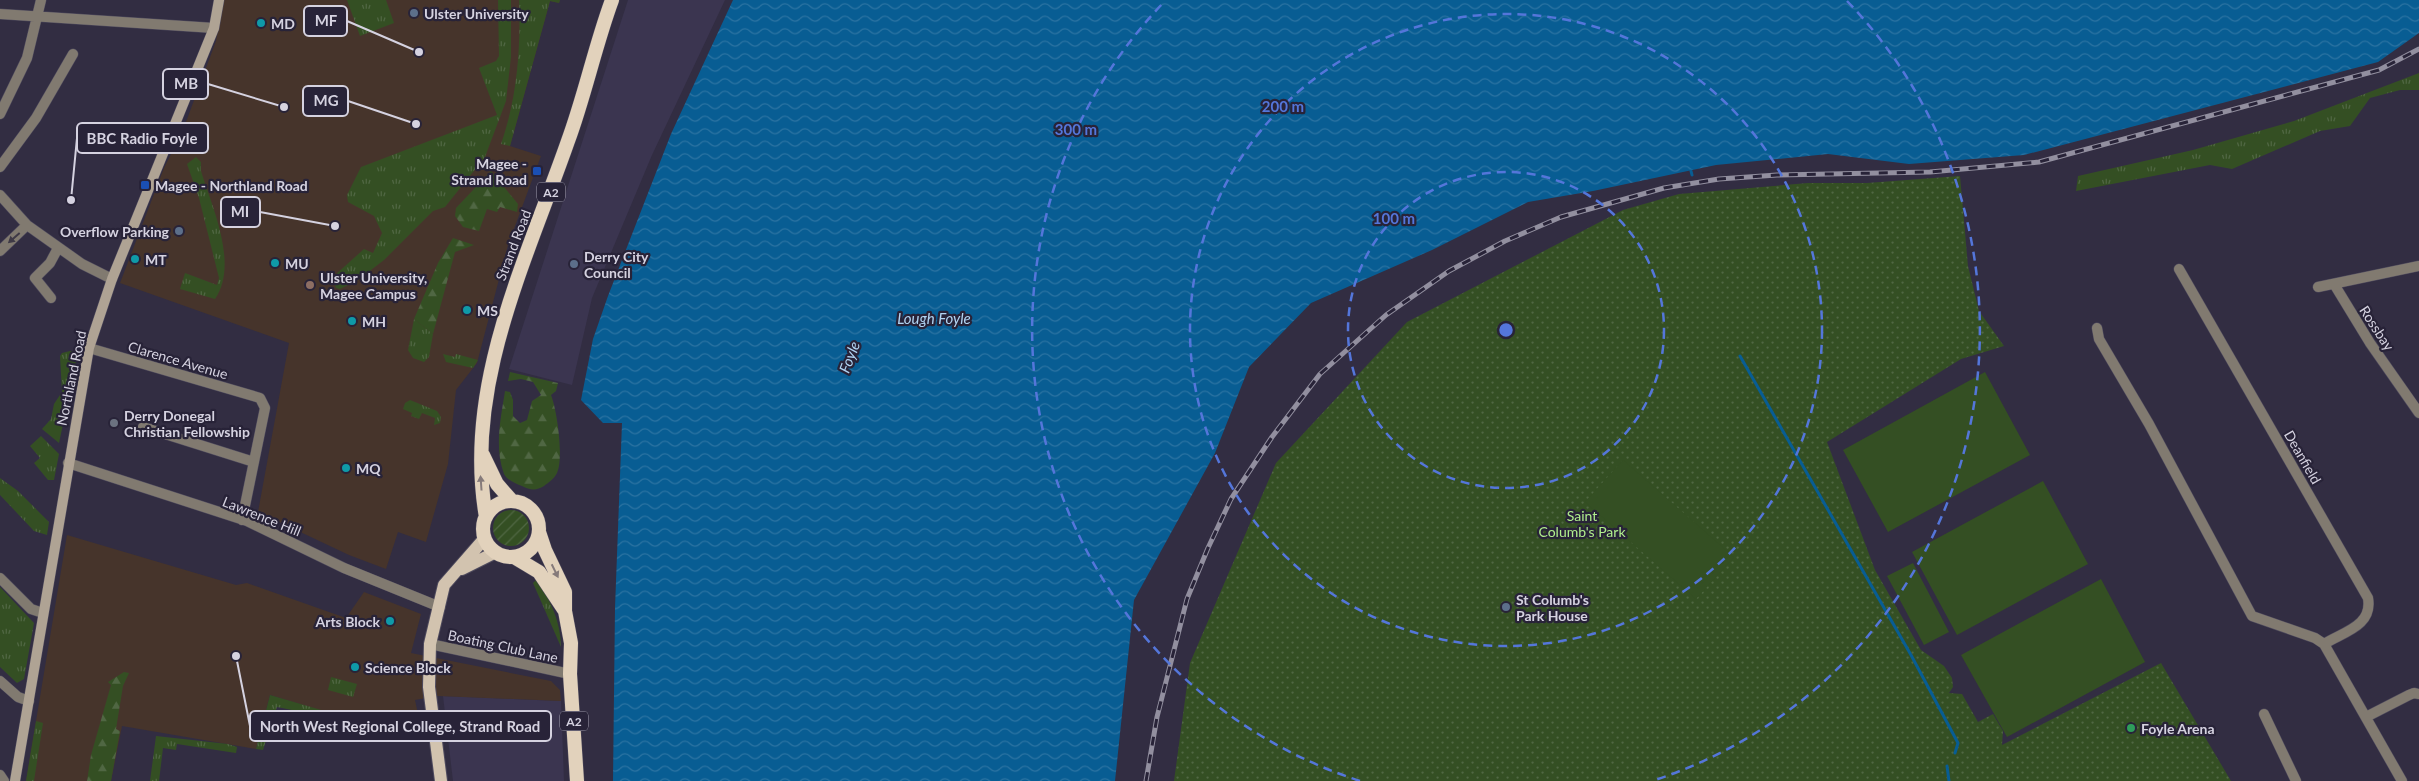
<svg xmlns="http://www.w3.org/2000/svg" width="2419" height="781" viewBox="0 0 2419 781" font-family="Lato,sans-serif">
<defs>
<pattern id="grass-tufts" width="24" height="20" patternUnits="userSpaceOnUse" patternTransform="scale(1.25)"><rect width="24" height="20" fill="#344f23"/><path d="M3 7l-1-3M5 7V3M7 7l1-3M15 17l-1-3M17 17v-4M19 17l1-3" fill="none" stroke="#506743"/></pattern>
<pattern id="forest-firs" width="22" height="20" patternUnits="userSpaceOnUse" patternTransform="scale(1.25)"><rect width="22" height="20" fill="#344f23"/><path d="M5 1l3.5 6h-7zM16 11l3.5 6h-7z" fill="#506743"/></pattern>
<pattern id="park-dots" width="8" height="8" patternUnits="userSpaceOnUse" patternTransform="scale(1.25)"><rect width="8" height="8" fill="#344f23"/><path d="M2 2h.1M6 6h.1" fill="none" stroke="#506743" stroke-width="1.8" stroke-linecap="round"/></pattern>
<pattern id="garden-furrows" width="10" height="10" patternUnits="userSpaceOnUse" patternTransform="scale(1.25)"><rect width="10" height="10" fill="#344f23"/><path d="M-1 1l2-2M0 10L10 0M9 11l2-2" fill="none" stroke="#506743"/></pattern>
<pattern id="water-waves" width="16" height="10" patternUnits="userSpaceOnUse" patternTransform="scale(1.25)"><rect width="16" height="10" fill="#085d93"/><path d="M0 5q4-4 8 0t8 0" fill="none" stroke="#2b73a2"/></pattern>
</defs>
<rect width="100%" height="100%" fill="#322d42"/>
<path fill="#3b3550" d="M 628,0 L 725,0 L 652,155 L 592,298 L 572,385 L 509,369 Z
M 443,696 L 561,701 L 564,781 L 453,781 Z"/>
<path fill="#46342b" d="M 223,0 L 560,0 L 559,3 L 550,1 L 510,146 L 541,156 L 508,245 L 477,363 L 456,390 L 448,464 L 426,542 L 398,532 L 386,569 L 349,555 L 258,512 L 289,343 L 120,283 L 164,168 L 183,130 L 216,41 Z
M 67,535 L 236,585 L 247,583 L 346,618 L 364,592 L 421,614 L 411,653 L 551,681 L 560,690 L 561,701 L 438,696 L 415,700 L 424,742 L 270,695 L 256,749 L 122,726 L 111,781 L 26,781 Z"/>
<path fill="url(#grass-tufts)" d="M 347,0 L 386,0 L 394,23 L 360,36 Z
M 498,0 L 511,0 L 511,57 L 506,101 L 485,157 L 445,207 L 433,211 L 384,260 L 358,280 L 340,289 L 336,288 L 333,280 L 335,275 L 364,249 L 373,253 L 382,233 L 374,216 L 348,202 L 347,195 L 361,167 L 497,115 L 479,68 L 496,61 L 499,56 Z
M 519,0 L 560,0 L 559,3 L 550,1 L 510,146 L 501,144 C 517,98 521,48 519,0 Z
M 2419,73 L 2419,90 L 2400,90 L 2370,98 L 2350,126 L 2320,131 L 2232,169 L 2210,165 L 2076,191 L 2078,176 L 2193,150 L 2294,121 Z
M 196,157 L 201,162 L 201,171 C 212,207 239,264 215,299 L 180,289 L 185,273 L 217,285 L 219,278 L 199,198 L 187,164 Z
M 414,319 L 433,334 L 429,357 L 424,362 L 413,358 L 408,350 Z
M 70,351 L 78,352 L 59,443 L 42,429 L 51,419 L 54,404 L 62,392 L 60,356 L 62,353 Z
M 443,354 L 455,357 L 456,354 L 478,360 L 473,368 L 446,362 Z
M 410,400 L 437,411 L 441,417 L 440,423 L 434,425 L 435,418 L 422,413 L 419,419 L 411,416 L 412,413 L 403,409 L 405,403 Z
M 41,436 L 59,454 L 54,480 L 48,480 L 34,463 L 40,458 L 30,446 Z
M 0,478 L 18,491 L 49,522 L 47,535 L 34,531 L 0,495 Z
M 537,579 C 550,600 561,622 561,647 L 533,583 Z
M 0,587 L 34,623 L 24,679 L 17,683 L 0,667 Z
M 331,677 L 357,684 L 353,697 L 328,690 Z
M 270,695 L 328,712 L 327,717 L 277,707 L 263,750 L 256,749 Z
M 36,721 L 43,723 L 34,781 L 26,781 Z
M 156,736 L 228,744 L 237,747 L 236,753 L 177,744 L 176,750 L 163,748 L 159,781 L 150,781 Z"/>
<path fill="url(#forest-firs)" d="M 491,171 L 518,204 L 517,212 L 500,207 L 497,212 L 487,209 L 479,231 L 463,227 L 455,216 L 456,208 Z
M 453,238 L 474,245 L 455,252 L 433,334 L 414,319 L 438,263 Z
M 510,372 L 558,383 L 556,391 L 551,395 C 557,410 564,458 557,473 C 554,479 549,482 544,486 C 536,491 530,490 522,486 C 516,484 507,480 504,474 C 494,447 501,417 505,391 L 510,392 L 513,400 L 513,416 L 520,423 L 527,420 L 532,401 L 541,395 L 533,382 L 521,379 L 508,381 Z
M 124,672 L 129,673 L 123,686 L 116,729 L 120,731 L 111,781 L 87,781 L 91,755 L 111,685 L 108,682 Z"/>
<path fill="url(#park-dots)" d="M 1960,176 L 1968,266 L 1979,311 L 2004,346 L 1961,359 L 1827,442 L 1875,570 L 1921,650 L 1944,666 L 1952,678 L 1953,687 L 1949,693 L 1962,694 L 1978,722 L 1993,714 L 2003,731 L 2002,745 L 2161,663 L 2231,781 L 1174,781 L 1190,663 L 1276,463 L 1407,322 L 1623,210 L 1679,194 L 1808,183 L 1867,183 Z"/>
<path fill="url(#garden-furrows)" d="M493 528a18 18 0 1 1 36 0a18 18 0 1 1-36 0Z"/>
<path fill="#344f23" d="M 1985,372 L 2030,455 L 1888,532 L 1843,450 Z
M 1623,460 L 1734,557 L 1696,599 L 1585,502 Z
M 2043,481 L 2088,564 L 1957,635 L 1912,552 Z
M 1913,563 L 1949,632 L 1924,645 L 1887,576 Z
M 2101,579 L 2145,662 L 2007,737 L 1961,655 Z"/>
<path fill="url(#water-waves)" d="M 733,0 L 2419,0 L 2419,33 L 2378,62 L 2024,155 L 1909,164 L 1828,154 L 1716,165 L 1593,191 L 1528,202 L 1432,250 L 1311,303 L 1249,367 L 1215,453 L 1134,600 L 1115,781 L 613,781 L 615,608 L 622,423 L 603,423 L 581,400 L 593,339 L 608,296 L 671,134 Z"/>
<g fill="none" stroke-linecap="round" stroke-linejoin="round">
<path stroke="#085d93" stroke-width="3" d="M 1691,171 L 1692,175
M 1740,356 L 1911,655 L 1958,743 L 1955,753
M 1947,766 L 1949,781"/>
<g stroke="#4f4b5e" stroke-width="11">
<path id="minor" d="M 0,14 L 214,28
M 0,114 L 27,58 L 41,0
M 0,167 L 36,118 L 73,54
M 0,195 L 27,225 L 82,264 L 112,279
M 0,251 L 27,225
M 2179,269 L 2368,598 C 2373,626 2343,632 2324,644
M 2334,284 L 2370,343 L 2419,413
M 2318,287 L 2419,266
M 51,298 L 35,278 L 50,263 L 58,248
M 2097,328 L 2099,339 L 2149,424 L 2252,616 L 2315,638 L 2324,644 L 2402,781
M 89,348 L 260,398 L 265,408 L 242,520
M 143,427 L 254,462
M 68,463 L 247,521 L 344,568 L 440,607
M 0,578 L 31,609 L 43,613
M 430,644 L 570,674
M 0,681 L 18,697 L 29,701
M 2264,714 L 2296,781
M 2366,717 L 2409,695 L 2414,693 L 2419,694
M 0,775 L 4,781"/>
</g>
<g stroke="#4f4b5e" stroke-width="11">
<path id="secondary" d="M 15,781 L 89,348 L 112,279 L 214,28 L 219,0"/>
</g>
<g stroke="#4f4b5e" stroke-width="14">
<path id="primary" d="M 462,569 L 496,552
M 441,781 L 429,687 L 430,644 L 444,585 L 485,538"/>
</g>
<g stroke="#4f4b5e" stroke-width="15">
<path id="trunk" d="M 483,455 L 497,484 L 512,501
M483 529a28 28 0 1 1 56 0a28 28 0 1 1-56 0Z
M 486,517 C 463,387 526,261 568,141 C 585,95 595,46 612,0
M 539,532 L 545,550 L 565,592 L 565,611 L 571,643 L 570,674 L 577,781
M 514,557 L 539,572 L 565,611"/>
</g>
<use href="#minor" stroke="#817a70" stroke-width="10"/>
<use href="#secondary" stroke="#afa394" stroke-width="10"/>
<use href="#primary" stroke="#d2c3af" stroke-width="12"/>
<use href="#trunk" stroke="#e2d2bc" stroke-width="14"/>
<g stroke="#928f9f" stroke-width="5">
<path id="rail" d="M 1146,781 L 1157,717 L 1187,599 L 1208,548 L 1231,499 L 1272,437 L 1320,374 L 1386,315 L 1449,271 L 1505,241 L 1561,217 L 1664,188 L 1719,179 L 1777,175 L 1930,172 L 2039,162 L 2379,70 L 2419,49"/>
</g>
<use href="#rail" stroke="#282338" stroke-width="3" stroke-dasharray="9" stroke-linecap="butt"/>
</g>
<defs><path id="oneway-solid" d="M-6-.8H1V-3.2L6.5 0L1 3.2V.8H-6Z" transform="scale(1.25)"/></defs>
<use fill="#3e3946" href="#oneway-solid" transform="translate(14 238) rotate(139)"/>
<g fill="#857a7a">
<use href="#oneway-solid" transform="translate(481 483) rotate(-94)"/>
<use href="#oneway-solid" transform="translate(555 571) rotate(64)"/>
</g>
<g fill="none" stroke="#5476da" stroke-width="2.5" stroke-dasharray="9 6">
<circle cx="1506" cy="330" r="158"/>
<circle cx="1506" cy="330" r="316"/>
<path d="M1360 781A474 474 0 0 1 1165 1M1847 1A474 474 0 0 1 1652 781"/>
</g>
<g fill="#5c6f8a" stroke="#282338" stroke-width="2">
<circle cx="414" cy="13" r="5"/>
<circle cx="179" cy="231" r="5"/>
<circle cx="574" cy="264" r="5"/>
<circle cx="1506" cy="607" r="5"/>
</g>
<g fill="#0f9aa8" stroke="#282338" stroke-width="2">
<circle cx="261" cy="23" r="5"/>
<circle cx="135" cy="259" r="5"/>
<circle cx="275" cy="263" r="5"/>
<circle cx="467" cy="310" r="5"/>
<circle cx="352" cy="321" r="5"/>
<circle cx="346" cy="468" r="5"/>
<circle cx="390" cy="621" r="5"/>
<circle cx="355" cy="667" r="5"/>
</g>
<g fill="#1a4fb4" stroke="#282338" stroke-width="2">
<rect x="532" y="166" width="10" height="10" rx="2.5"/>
<rect x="140" y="180" width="10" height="10" rx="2.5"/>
</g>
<circle fill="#8d6e63" stroke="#282338" stroke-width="2" cx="310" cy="285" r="5"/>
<circle fill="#6b7280" stroke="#282338" stroke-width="2" cx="114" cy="423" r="5"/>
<circle fill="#2e9e5b" stroke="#282338" stroke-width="2" cx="2131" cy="728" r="5"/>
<g text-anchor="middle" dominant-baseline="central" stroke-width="4.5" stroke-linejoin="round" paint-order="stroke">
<g fill="#282338" stroke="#a19eae" stroke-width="1">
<rect x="537" y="182.5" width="28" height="19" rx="4"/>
<rect x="560" y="711.5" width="28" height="19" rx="4"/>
</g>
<g font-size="12" font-weight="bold" fill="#d5d2e0">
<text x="551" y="192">A2</text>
<text x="574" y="721">A2</text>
</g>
<g font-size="14" font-weight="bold" fill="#d5d2e0" stroke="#282338" text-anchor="start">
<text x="424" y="13">Ulster University</text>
<text x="271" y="23">MD</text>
<text x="527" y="163" text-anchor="end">Magee -<tspan x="527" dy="16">Strand Road</tspan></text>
<text x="155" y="185">Magee - Northland Road</text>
<text x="169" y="231" text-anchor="end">Overflow Parking</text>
<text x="584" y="256">Derry City<tspan x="584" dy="16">Council</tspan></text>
<text x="145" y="259">MT</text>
<text x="285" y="263">MU</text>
<text x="320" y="277">Ulster University,<tspan x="320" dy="16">Magee Campus</tspan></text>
<text x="477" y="310">MS</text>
<text x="362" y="321">MH</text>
<text x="124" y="415">Derry Donegal<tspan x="124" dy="16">Christian Fellowship</tspan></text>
<text x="356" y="468">MQ</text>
<text x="1516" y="599">St Columb's<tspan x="1516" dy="16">Park House</tspan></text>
<text x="380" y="621" text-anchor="end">Arts Block</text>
<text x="365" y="667">Science Block</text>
<text x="2141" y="728">Foyle Arena</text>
</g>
<g font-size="14" fill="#d5d2e0" stroke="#282338">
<text transform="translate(513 245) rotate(-69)">Strand Road</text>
<text transform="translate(2377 328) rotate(57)">Rossbay</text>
<text transform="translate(178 360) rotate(16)">Clarence Avenue</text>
<text transform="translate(71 378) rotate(-78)">Northland Road</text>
<text transform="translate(2303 457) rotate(60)">Deanfield</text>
<text transform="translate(262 516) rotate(22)">Lawrence Hill</text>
<text transform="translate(503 646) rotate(12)">Boating Club Lane</text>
</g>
<g font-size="14" fill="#b0ee8c" stroke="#282338">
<text x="1582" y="515">Saint<tspan x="1582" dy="16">Columb's Park</tspan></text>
</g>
<g font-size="15" font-style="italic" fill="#b1d4f3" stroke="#282338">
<text x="934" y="318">Lough Foyle</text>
<text transform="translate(849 357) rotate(-69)">Foyle</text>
</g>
</g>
<circle cx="1506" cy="330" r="8" fill="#5476da" stroke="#282338" stroke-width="2.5"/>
<g font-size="15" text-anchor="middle" font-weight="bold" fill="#5476da" stroke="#282338" stroke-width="4.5" stroke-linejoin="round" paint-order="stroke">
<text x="1283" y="112">200 m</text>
<text x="1076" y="135">300 m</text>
<text x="1394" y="224">100 m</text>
</g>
<path fill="none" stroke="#d5d2e0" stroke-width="2" d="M419 52L347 21M284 107L208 84M416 124L348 101M71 200L77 138M335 226L260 212M236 656L250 726"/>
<g fill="#d5d2e0" stroke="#282338" stroke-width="2">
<circle cx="419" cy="52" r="5"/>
<circle cx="284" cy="107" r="5"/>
<circle cx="416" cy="124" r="5"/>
<circle cx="71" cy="200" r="5"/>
<circle cx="335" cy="226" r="5"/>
<circle cx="236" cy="656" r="5"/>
</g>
<g fill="#282338" stroke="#d5d2e0" stroke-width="2">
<rect x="304" y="6" width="43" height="30" rx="5"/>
<rect x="163" y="69" width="45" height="30" rx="5"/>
<rect x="303" y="86" width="45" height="30" rx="5"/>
<rect x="77" y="123" width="131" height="30" rx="5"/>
<rect x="221" y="197" width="39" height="30" rx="5"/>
<rect x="250" y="711" width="301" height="30" rx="5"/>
</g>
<g font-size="15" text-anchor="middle" font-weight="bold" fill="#d5d2e0">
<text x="326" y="26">MF</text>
<text x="186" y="89">MB</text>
<text x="326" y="106">MG</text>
<text x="142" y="144">BBC Radio Foyle</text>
<text x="240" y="217">MI</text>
<text x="400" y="732">North West Regional College, Strand Road</text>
</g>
</svg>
